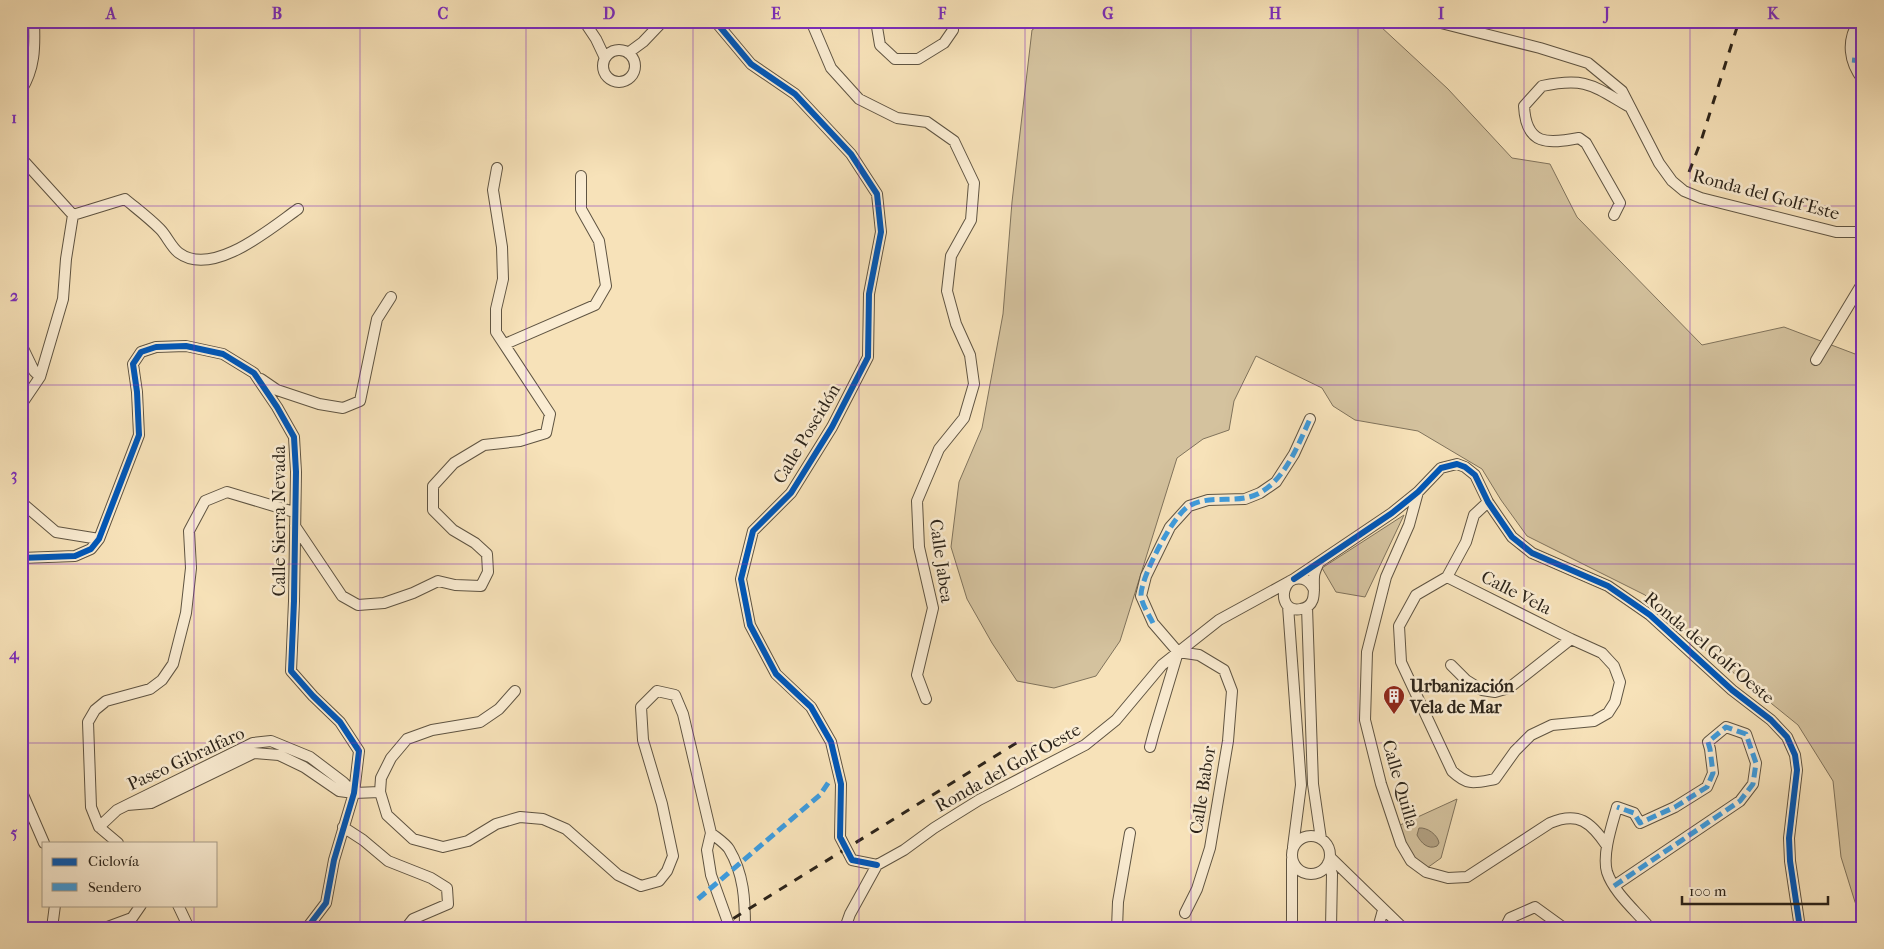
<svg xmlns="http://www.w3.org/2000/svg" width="1884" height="949" viewBox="0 0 1884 949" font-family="'IM FELL French Canon',serif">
<rect width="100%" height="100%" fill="#f7e2b9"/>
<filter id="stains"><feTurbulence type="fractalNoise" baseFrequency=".004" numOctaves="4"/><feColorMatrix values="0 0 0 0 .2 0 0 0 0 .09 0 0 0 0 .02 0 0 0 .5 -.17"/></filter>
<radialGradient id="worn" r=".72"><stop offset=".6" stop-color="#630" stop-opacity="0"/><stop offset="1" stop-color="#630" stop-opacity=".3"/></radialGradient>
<path fill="#d4c29e" stroke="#80735c" d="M 1045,21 L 1356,21 L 1380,26 L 1448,89 L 1512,158 L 1550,164 L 1577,217 L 1702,345 L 1784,327 L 1863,357 L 1863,920 L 1855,902 L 1841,857 L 1833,781 L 1798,725 L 1688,636 L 1645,595 L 1527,536 L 1501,500 L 1482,469 L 1418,431 L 1355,420 L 1333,406 L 1322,388 L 1256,356 L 1234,401 L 1229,430 L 1203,439 L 1177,458 L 1120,641 L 1096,676 L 1054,688 L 1017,681 L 992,643 L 967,599 L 951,547 L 959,482 L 982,428 L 1003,314 L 1012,202 L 1032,30 Z
M 1404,515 L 1365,597 L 1336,592 L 1322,568 Z
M 1457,799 L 1441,858 L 1427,868 L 1413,860 L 1398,826 Z"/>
<path fill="#b2a183" stroke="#7c6f59" d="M 1419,828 C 1427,827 1438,835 1439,843 L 1437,846 C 1428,850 1421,843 1417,835 Z"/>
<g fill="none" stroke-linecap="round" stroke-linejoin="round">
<g stroke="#5f5442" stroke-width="12">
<path id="street" d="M 584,21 L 596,39 L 605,58
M 715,21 L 751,64 L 795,94 L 851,154 L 877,194 L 881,232 L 869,294 L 868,357 L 832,427 L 791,493 L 753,531 L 741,579 L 750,625 L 776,674 L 811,707 L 831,742 L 841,784 L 840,837 L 852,860 L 877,865
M 811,21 L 831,68 L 859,99 L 897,118 L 927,122 L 954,141 L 974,183 L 971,220 L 951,256 L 947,291 L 956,324 L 970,355 L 974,384 L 964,418 L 939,449 L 917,501 L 919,547 L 933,608 L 917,675 L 926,699
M 876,21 L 880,45 L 895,59 L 918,59 L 944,43 L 953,30
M 1433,21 L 1540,48 L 1588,63 L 1622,91 L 1659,163 L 1672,181 L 1684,191 L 1701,198 L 1836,232 L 1863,232
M 1859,21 C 1846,41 1849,62 1863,80
M603 66a16 16 0 1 1 32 0a16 16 0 1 1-32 0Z
M 628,53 L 643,42 L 663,21
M 21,91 C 35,68 35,48 34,21
M 21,153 L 23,160 L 73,215
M 1614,215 L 1620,203 L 1586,143 L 1579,138 C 1548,144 1526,146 1524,106 L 1542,86 C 1585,77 1592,85 1628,106
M 21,344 L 34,371 L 40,377
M 505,344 L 595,305 L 606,286 L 599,241 L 581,209 L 581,176
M 1816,360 L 1863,282
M 261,379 L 277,390 L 319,404 L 343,408 L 360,401 L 377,319 L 391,297
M 21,405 L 40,377 L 63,299 L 66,259 L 73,215 L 125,199 C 137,209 149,218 160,229 C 167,236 171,247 179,253 C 213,278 271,228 298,209
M 1418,492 L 1409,525 L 1386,577 L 1367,652 L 1365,720 L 1381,784 L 1401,844 L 1411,861 L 1426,872 L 1448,878 L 1467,877 L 1550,823 C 1578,811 1591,822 1607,846
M 21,502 L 56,532 L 99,539
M 295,526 L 342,596 L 358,605 L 384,603 L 413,593 L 438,581 L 455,585 L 481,586 L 488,572 L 487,554 L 475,543 L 453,530 L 433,510 L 433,486 L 454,463 L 484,445 L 520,441 L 546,433 L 550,414 L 496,332 L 496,309 L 503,279 L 502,247 L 493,190 L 497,168
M 21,558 L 75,556 L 91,549 L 99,539 L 139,435 L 137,392 L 133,364 L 141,352 L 156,347 L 186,346 L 223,354 L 254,373 L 277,407 L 294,437 L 296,472 L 294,601 L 291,671 L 313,696 L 340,722 L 359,751 L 354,793 L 334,860 L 326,903 L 307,928
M 1447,577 L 1571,639 L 1602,653 L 1614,666 L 1620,682 L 1615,702 L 1608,713 L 1594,721 L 1552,725 L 1531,735 L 1515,751 L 1495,779 C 1474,783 1468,786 1452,771 L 1401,662 L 1399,626 L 1416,595 L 1447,577 L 1466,542 L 1474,515 L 1488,502
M 1294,579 L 1392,513 L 1418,492 L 1441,468 L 1457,464 L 1465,467 L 1475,475 L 1488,502 L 1512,537 L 1532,553 L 1608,586 L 1650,615 L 1732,690 L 1771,720 L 1787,737 L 1795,755 L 1797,770 L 1789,838 L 1790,861 L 1800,928
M 1290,581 C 1279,591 1283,613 1301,609 C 1318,606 1313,589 1314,577 C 1314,572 1317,567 1319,562
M 1288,606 L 1301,785 L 1293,847
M 1307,607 L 1313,784 L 1321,839
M 1451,665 L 1466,680 L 1482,690 L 1495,692 L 1509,688 L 1571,639
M 515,691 L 499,709 L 480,722 L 432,730 L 407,739 L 391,758 L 381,778 L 380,792 L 387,815 L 413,839 L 443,847 L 468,841 L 496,824 L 520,817 L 543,819 L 566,829 L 618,875 L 641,886 L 659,881 L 667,871 L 673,856 L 662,804 L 643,740 L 641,707 L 657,691 L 675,695 L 683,714 L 711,833 L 707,850 L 711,875 L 730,928
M 1150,747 L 1154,732 L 1178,652
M 21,790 L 44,843
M 354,793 L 380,792
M 99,827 L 117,810 L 127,805 L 253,743 L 271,741 L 310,757 L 343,782 L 354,793 L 339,791 L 304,767 L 279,755 L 254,753 L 151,803 L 127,805
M 343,827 L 363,840 L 388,861 L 431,878 L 447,888 L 448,904 L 413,919 L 406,928
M 711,833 C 717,838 725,843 729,849 C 744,874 745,900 745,928
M1292 855a19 19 0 1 1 38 0a19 19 0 1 1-38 0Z
M 118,843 L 99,827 L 91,807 L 88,722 L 95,710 L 106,701 L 150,689 L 162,680 L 173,664 L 186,613 L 191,568 L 189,531 L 205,501 L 227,492 L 294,512
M 1330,857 L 1403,928
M 1328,863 L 1332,874 L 1331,928
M 877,865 L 904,850 L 934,828 L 979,800 L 1085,745 L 1116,720 L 1162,665 L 1219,620 L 1294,579 C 1304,577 1310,581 1314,590
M 1614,886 L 1740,801 L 1753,784 L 1756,763 L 1746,734 L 1726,727 L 1708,742 L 1710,749 L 1713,773 L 1707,787 L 1675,807 L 1640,823 L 1634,813 L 1617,807 C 1612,825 1602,854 1607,872 C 1614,893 1636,911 1650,928
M 178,905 L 187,924 L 185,928
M 1185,913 L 1197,889 L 1210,848 L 1228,741 L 1232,691 L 1224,670 L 1199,655 L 1178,652 L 1153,623 L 1141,596 L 1146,576 L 1170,527 L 1189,506 L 1208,500 L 1245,499 L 1260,493 L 1276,482 L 1294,454 L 1310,419
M 52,928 L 55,905
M 105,928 L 132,918 L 141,905
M 845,928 L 850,914 L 877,865
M 1117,928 L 1118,902 L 1130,833
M 1291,928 L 1292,920 L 1292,859
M 1378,928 L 1383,910
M 1505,928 L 1510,918 L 1535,907 L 1564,928"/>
</g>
<use href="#street" stroke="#faecd2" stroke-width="10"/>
<path stroke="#2c241a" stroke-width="3" stroke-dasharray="9 9" stroke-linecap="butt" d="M 1689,172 L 1701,141 L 1739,21
M 718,928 L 1018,742"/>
<path stroke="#3d9cdf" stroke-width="5" stroke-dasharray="10 5" stroke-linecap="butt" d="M 1852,60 L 1863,61
M 1153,623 C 1149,615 1141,603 1141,595 C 1141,577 1173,515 1189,506 C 1211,493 1241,506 1263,491 C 1287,475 1298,445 1310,419
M 1614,886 L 1740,801 L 1753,784 L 1756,763 L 1746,734 L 1726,727 L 1708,742 L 1710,749 L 1713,773 L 1707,787 L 1675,807 L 1640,823 L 1634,813 L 1617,807
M 698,899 L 820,795 L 830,780"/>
<g stroke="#faecd2" stroke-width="9">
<path id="cycleway" d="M 715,21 L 751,64 L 795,94 L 851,154 L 877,194 L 881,232 L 869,294 L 868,357 L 832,427 L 791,493 L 753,531 L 741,579 L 750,625 L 776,674 L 811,707 L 831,742 L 841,784 L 840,837 L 852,860 L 877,865
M 21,558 L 75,556 L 91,549 L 99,539 L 139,435 L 137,392 L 133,364 L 141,352 L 156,347 L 186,346 L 223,354 L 254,373 L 277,407 L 294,437 L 296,472 L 294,601 L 291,671 L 313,696 L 340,722 L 359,751 L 354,793 L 334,860 L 326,903 L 307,928
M 1294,579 L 1392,513 L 1418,492 L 1441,468 L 1457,464 L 1465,467 L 1475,475 L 1488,502 L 1512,537 L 1532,553 L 1608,586 L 1650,615 L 1732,690 L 1771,720 L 1787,737 L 1795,755 L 1797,770 L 1789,838 L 1790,861 L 1800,928"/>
</g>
<use href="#cycleway" stroke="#0057b8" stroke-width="6"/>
</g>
<path fill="none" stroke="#7b2cbf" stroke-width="1" stroke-opacity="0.55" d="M 194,21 L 194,843M 360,21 L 360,928M 526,21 L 526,928M 693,21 L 693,928M 859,21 L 859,928M 1025,21 L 1025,928M 1191,21 L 1191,928M 1358,21 L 1358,928M 1524,21 L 1524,928M 1690,21 L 1690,928M 21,206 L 1863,206M 21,385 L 1863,385M 21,564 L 1863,564M 21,743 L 1863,743M 194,905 L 194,928"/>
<defs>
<g id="building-pin" transform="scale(1.125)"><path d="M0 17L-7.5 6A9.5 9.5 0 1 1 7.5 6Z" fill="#8f2418" stroke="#faecd2"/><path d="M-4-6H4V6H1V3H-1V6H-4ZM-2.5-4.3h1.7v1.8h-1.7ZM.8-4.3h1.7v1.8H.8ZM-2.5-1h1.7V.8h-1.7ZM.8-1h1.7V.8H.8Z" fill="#fff"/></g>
</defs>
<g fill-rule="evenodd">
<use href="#building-pin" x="1394" y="696"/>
</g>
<g text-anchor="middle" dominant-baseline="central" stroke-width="5" stroke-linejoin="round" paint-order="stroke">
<g font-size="18" fill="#2c241a" stroke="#faecd2">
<text transform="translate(1766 195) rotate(15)">Ronda del Golf Este</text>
<text transform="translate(807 434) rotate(-59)">Calle Poseidón</text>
<text transform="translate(279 521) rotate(-90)">Calle Sierra Nevada</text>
<text transform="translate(941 561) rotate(82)">Calle Jabea</text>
<text transform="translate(1516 593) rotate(27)">Calle Vela</text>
<text transform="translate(1709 648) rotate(40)">Ronda del Golf Oeste</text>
<text transform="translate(186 759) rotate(-25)">Paseo Gibralfaro</text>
<text transform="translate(1008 768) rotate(-29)">Ronda del Golf Oeste</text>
<text transform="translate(1400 784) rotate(74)">Calle Quilla</text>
<text transform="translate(1203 790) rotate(-81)">Calle Babor</text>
</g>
<g font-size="18" font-weight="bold" fill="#2c241a" stroke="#faecd2" text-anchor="start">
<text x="1410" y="686">Urbanización<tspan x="1410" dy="21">Vela de Mar</tspan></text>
</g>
</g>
<rect width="1884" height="949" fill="none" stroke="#f7e2b9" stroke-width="55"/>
<rect x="42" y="842" width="175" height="65" fill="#faecd2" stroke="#a89c88"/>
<rect x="52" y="858" width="25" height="8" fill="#0057b8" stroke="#a89c88"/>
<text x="88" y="866" font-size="15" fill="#2c241a">Ciclovía</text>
<rect x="52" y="883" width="25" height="8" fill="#3d9cdf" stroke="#a89c88"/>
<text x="88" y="892" font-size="15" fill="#2c241a">Sendero</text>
<path d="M1682 896v8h146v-8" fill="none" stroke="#2c241a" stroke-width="2.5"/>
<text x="1689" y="896" font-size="15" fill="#2c241a" stroke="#faecd2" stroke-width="4" paint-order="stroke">100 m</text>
<rect x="28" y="28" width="1828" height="894" fill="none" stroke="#7b2cbf" stroke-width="2"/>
<g font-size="16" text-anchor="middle" font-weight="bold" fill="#7b2cbf">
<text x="111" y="19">A</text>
<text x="277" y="19">B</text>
<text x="443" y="19">C</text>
<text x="609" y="19">D</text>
<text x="776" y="19">E</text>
<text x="942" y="19">F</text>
<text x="1108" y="19">G</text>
<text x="1275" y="19">H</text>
<text x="1441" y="19">I</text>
<text x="1607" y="19">J</text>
<text x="1773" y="19">K</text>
<text x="14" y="123">1</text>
<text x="14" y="301">2</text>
<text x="14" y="480">3</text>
<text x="14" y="659">4</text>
<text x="14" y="838">5</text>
</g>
<rect width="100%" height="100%" filter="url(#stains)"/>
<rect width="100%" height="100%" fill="url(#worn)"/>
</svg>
